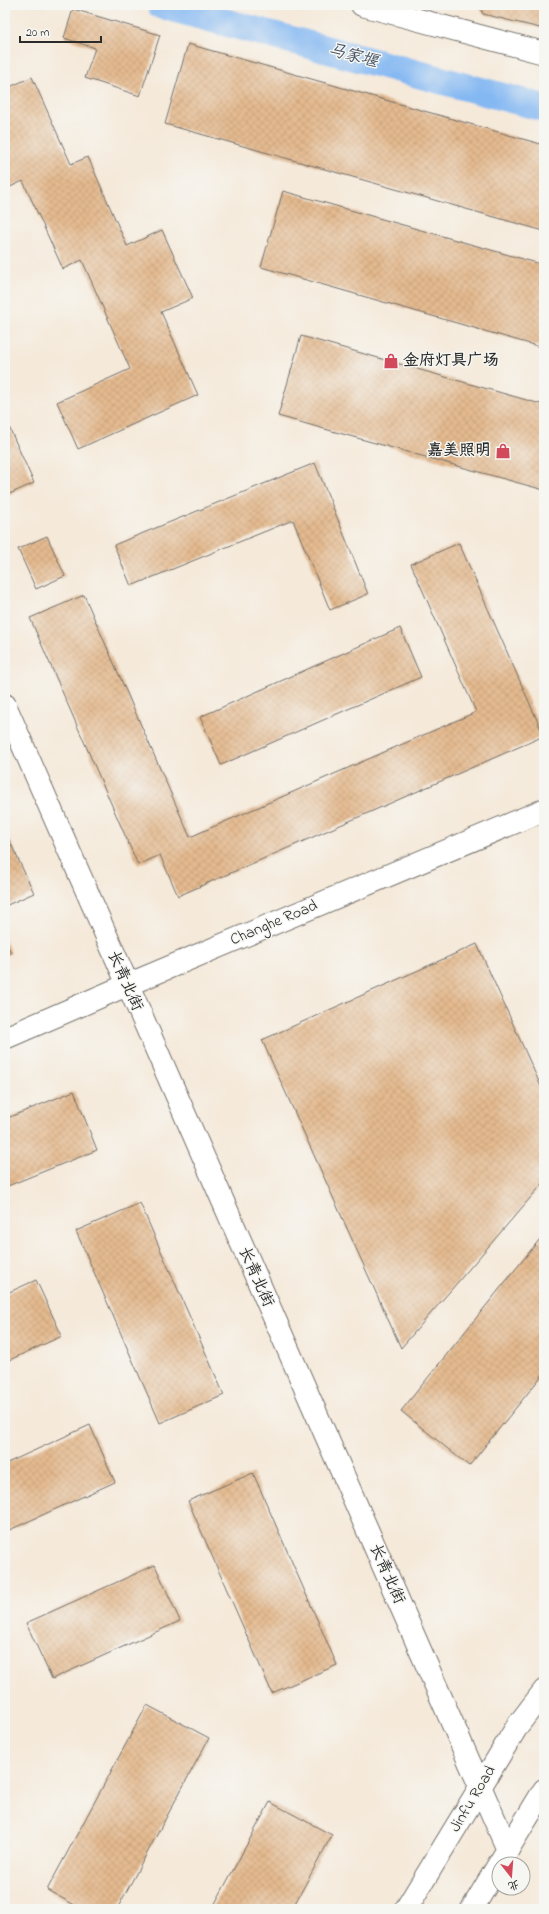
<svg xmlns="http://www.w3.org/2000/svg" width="549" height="1914" viewBox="0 0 549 1914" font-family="'Indie Flower','LXGW WenKai TC',sans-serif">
<defs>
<pattern id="building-cross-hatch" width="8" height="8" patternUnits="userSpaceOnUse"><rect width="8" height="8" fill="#e4ba8f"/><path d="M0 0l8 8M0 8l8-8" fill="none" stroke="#c4a07c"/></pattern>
</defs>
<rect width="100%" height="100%" fill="#f6f6f2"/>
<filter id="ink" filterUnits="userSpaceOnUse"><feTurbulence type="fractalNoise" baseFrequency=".025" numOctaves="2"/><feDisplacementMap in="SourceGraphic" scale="8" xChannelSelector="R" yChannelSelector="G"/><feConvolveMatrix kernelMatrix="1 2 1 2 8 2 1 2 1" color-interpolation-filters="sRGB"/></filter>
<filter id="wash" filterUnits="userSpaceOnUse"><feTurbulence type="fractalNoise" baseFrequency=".012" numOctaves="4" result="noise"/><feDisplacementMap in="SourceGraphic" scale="16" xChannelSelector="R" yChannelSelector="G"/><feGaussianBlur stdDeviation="0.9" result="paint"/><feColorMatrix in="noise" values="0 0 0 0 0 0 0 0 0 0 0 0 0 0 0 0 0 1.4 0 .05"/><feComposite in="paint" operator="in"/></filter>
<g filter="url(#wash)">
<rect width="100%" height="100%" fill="#f5e9d9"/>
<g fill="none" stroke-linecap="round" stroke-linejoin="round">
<path stroke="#84b8f2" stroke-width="28" d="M 161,5 L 544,108"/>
</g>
<g id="blocks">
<path fill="url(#building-cross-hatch)" d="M 479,5 L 544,5 L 544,29 L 483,14 Z
M 73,9 L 160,35 L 140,96 L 85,78 L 95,48 L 64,38 Z
M 188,44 L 544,145 L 544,231 L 165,124 Z
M 32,77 L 71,164 L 88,157 L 127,246 L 162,230 L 193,298 L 161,312 L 198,395 L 78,449 L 57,402 L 130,369 L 82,260 L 63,269 L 23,181 L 8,188 L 5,181 L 5,89 Z
M 283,191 L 544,265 L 544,348 L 261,267 Z
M 301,336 L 544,405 L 544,490 L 278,416 Z
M 5,418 L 34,483 L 5,496 Z
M 315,463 L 368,594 L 330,610 L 293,520 L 131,586 L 114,545 Z
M 47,536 L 65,576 L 36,589 L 18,549 Z
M 459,543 L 544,736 L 178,896 L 160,855 L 138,865 L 30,618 L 84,595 L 190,837 L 476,712 L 411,564 Z
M 400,628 L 421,677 L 221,765 L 200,717 Z
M 5,831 L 34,893 L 5,906 Z
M 5,940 L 11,953 L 5,956 Z
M 477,944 L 544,1093 L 544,1182 L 401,1348 L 262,1040 Z
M 74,1091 L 97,1150 L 5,1187 L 5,1119 Z
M 140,1203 L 224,1395 L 160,1423 L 76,1231 Z
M 544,1234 L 544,1373 L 469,1466 L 401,1411 Z
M 36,1280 L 62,1336 L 5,1362 L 5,1294 Z
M 90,1425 L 115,1482 L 5,1532 L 5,1464 Z
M 253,1473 L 337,1665 L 272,1693 L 188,1501 Z
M 155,1565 L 180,1621 L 52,1679 L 26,1623 Z
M 147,1705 L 209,1738 L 117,1909 L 82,1909 L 47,1890 Z
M 270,1802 L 332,1835 L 292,1909 L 212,1909 Z"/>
</g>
</g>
<g filter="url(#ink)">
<use href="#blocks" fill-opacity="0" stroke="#726e68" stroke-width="1"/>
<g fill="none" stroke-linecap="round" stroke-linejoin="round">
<g stroke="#726e68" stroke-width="24">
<path id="minor" d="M 362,5 L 544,53
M 5,705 L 508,1850
M 5,1038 L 127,985 L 544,810"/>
</g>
<g stroke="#726e68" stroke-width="24">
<path id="major" d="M 499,1864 L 544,1790
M 406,1909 L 518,1725 L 544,1691
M 472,1909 L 499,1864"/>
</g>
<use href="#minor" stroke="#fff" stroke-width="22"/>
<use href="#major" stroke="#fff" stroke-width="22"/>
</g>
</g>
<defs>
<g id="shop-bare" transform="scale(1.2)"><path d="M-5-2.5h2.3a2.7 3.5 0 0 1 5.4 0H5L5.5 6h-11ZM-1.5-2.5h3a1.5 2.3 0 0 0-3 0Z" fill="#d1495b" stroke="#f6f6f2" stroke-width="2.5" paint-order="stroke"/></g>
</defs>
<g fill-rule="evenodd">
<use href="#shop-bare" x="391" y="361"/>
<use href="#shop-bare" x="503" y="451"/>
</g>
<g text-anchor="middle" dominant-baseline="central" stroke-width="3" stroke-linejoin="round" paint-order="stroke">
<g font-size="16" font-weight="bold" fill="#2b2b2b" stroke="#f6f6f2" text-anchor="start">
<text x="403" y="361">金府灯具广场</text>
<text x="491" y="451" text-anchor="end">嘉美照明</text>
</g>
<g font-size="16" fill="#2b2b2b" stroke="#f6f6f2">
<text transform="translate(274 923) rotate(-23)">Changhe Road</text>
<text transform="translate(125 981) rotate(66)">长青北街</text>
<text transform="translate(256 1277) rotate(66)">长青北街</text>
<text transform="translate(387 1574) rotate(66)">长青北街</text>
<text transform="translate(473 1799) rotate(-59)">Jinfu Road</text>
</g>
<g font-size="17" font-style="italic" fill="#465567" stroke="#f6f6f2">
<text transform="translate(353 56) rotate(15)">马家堰</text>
</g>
</g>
<rect width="549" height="1914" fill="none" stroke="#f6f6f2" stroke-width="20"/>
<g transform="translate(511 1876) rotate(163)"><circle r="19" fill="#f6f6f2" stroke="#a5a5a2"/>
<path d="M0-3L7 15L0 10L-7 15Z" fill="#d1495b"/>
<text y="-6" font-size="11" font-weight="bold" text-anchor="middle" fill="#2b2b2b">北</text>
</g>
<path d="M20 36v6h81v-6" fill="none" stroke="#2b2b2b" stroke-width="2"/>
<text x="26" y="36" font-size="12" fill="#2b2b2b" stroke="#f6f6f2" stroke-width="3" paint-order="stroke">20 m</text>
</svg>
